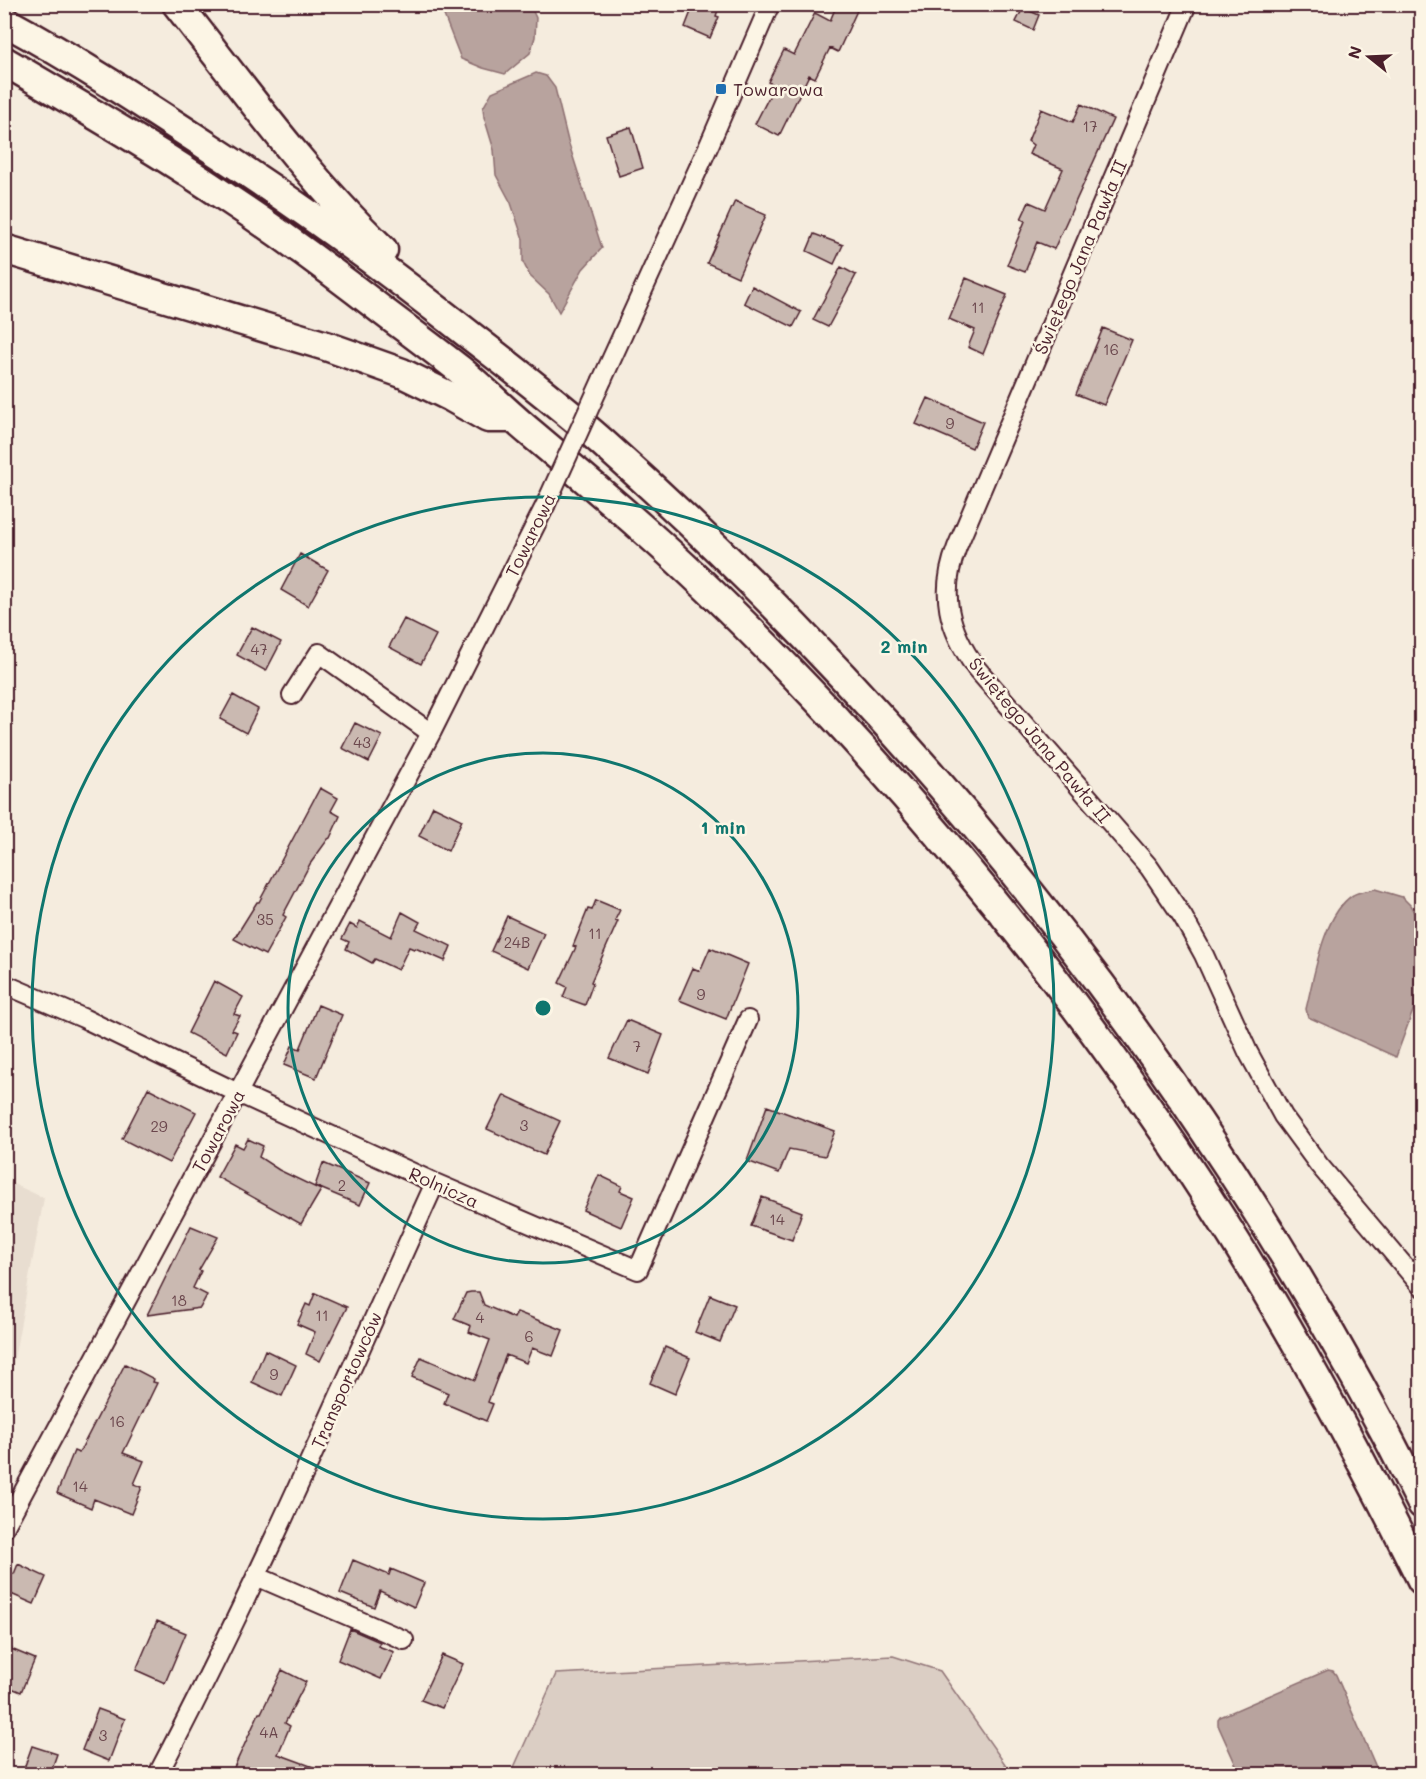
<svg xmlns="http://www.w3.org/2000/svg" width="1426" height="1779" viewBox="0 0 1426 1779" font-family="Mali,sans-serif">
<rect width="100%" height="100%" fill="#f5ecde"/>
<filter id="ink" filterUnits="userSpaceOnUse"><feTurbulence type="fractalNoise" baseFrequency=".0167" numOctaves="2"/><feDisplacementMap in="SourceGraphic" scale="12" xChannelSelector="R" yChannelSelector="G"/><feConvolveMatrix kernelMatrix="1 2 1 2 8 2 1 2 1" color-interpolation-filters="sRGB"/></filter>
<g filter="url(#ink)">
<path fill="#e8ddd0" d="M 5,1180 L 44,1198 L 5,1408 Z"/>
<path fill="#dbcec4" stroke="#927678" stroke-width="1.5" d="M 893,1656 L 940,1671 L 1012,1774 L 511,1774 L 556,1674 Z"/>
<path fill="#b8a39e" stroke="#8c6e70" stroke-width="1.5" d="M 440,5 L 530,5 L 536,18 L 535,37 L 530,53 L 505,74 L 483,68 L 461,59 Z
M 536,73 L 546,76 L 555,88 L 568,141 L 602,248 L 583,269 L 559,312 L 549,294 L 530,276 L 523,262 L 523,239 L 511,203 L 496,175 L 494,150 L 484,117 L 483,108 L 492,92 Z
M 1375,889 L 1402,897 L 1410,905 L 1421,925 L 1421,989 L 1396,1057 L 1308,1017 L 1306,1009 C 1314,977 1323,914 1353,895 C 1359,891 1369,891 1375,889 Z
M 1328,1670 L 1333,1671 L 1336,1675 L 1379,1774 L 1240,1774 L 1218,1725 L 1218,1720 L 1220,1717 Z"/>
<path fill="#cab9b1" stroke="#4a1f2b" stroke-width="1.5" d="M 694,4 L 704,4 L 718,10 L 716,16 L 719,17 L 710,38 L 685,27 Z
M 837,4 L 860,4 L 838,52 L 830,48 L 815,78 L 809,75 L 779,136 L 755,124 L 775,85 L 768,82 L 784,50 L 794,55 L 815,13 L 830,21 Z
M 1023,8 L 1039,15 L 1033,30 L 1016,22 Z
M 1081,104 L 1113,119 L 1054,249 L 1037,242 L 1025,272 L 1007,265 L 1025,221 L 1021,219 L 1029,202 L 1045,209 L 1063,169 L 1029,154 L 1033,145 L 1028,141 L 1041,109 L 1073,122 Z
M 631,127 L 643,168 L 619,176 L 606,135 Z
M 735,201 L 766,215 L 738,277 L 707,263 Z
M 814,234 L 843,245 L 834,264 L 807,251 Z
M 841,267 L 856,275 L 828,327 L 813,320 Z
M 966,278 L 1007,295 L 983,354 L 968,347 L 975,330 L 949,319 Z
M 752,286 L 801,312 L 793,327 L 744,303 Z
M 1103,328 L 1132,340 L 1104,405 L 1076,394 Z
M 928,398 L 983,422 L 972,448 L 916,424 Z
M 300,554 L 328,570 L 308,606 L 281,590 Z
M 404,619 L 436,635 L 421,664 L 389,647 Z
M 252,627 L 281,642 L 266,671 L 237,655 Z
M 233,695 L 258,709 L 246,733 L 220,719 Z
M 355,723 L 382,736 L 369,762 L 342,748 Z
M 320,788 L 338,798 L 331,811 L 340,816 L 330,838 L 328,839 L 310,864 L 283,915 L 286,917 L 265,955 L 234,939 L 257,902 L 259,902 Z
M 433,806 L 462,820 L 448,851 L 419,836 Z
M 596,900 L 620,910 L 615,920 L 618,921 L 591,982 L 593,983 L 585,1005 L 563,997 L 567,987 L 559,983 L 576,947 L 573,946 L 588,909 L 592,910 Z
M 402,912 L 420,922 L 416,929 L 451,946 L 445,961 L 415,948 L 414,949 L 409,947 L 398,970 L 375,959 L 372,963 L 346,949 L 349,942 L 342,939 L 350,924 L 357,928 L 360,921 L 391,937 Z
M 507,916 L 544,933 L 528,968 L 491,951 Z
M 710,948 L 748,964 L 726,1019 L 679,1000 L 693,968 L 700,971 Z
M 214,981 L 243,997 L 234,1014 L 240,1016 L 232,1030 L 237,1032 L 227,1053 L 188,1033 Z
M 318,1005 L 342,1015 L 316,1078 L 284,1065 L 292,1046 L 300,1049 Z
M 627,1020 L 663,1035 L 648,1074 L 609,1058 Z
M 148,1088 L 196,1112 L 169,1163 L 122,1139 Z
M 504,1095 L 560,1121 L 544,1155 L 487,1129 Z
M 767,1106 L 835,1131 L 825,1156 L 789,1149 L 779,1173 L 747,1161 Z
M 248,1139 L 263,1146 L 259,1157 L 279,1170 L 321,1190 L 301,1224 L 217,1177 L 235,1144 L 243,1148 Z
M 323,1163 L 370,1183 L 360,1205 L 315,1186 Z
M 599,1175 L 622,1186 L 620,1191 L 634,1197 L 621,1227 L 583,1210 Z
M 762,1197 L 802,1212 L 792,1240 L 751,1226 Z
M 191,1226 L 218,1237 L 199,1270 L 201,1271 L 193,1288 L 207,1295 L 200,1308 L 147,1315 Z
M 471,1292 L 479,1292 L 484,1305 L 514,1318 L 517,1312 L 563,1330 L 553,1356 L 532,1348 L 526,1363 L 506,1355 L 488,1402 L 493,1404 L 486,1421 L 444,1403 L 448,1393 L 412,1377 L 421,1357 L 475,1380 L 490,1340 L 469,1332 L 471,1326 L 454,1319 L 466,1293 Z
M 315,1293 L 347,1307 L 320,1361 L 306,1354 L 315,1332 L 297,1324 L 306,1304 L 310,1306 Z
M 710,1295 L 735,1305 L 720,1342 L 695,1332 Z
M 665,1347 L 690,1358 L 675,1394 L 650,1383 Z
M 265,1350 L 296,1365 L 282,1396 L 252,1382 Z
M 125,1364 L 154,1379 L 153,1382 L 157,1383 L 123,1453 L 144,1461 L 134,1484 L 142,1487 L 131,1514 L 94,1499 L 91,1508 L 57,1493 L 74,1451 L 79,1453 Z
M 353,1560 L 389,1575 L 391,1569 L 424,1583 L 414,1607 L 380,1591 L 374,1607 L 340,1593 Z
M 18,1564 L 46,1577 L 34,1604 L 4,1591 L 4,1580 L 8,1571 L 14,1574 Z
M 157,1621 L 186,1633 L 165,1683 L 136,1670 Z
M 350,1629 L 380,1642 L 378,1646 L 394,1652 L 381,1679 L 338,1660 Z
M 4,1646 L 35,1659 L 21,1692 L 4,1685 Z
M 442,1655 L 463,1664 L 442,1708 L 421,1700 Z
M 282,1670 L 306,1682 L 285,1723 L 290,1726 L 278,1754 L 327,1772 L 327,1774 L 231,1774 L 259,1713 L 261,1713 Z
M 98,1709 L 125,1719 L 109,1761 L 82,1750 Z
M 32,1746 L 57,1754 L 50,1774 L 22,1774 Z"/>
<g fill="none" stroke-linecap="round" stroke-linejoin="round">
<g stroke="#4a1f2b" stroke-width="22">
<path id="minor" d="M 1187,4 L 957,547 C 939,593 948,629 976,668 L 1149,867 L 1183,917 L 1204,955 L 1248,1052 L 1283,1116 L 1319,1165 L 1422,1287
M 602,380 L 710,143 L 770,4
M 292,695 L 319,653 L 431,733
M 4,984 L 83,1018 L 238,1093 L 435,1183 L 638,1270 L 748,1020
M 4,1528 L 431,733 L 545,506
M 256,1576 L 404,1640
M 158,1774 C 259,1582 345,1381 435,1183"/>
</g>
<g stroke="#4a1f2b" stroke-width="33">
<path id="primary" d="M 177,4 C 243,88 306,176 383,250
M 4,21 C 78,61 148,107 218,153 C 306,210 390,272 472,337 C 516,371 560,405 602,442 C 937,740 1222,1103 1422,1504
M 4,61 C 80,106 157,150 230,200 C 283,235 334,273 384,312 C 409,331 435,350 460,370 C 484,390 507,413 531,433 C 569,465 607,497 644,530 C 710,588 773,652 833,716 C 1005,902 1160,1108 1287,1327 C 1335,1410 1379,1494 1422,1580
M 4,249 L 326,346 L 402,373 L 451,397 L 488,418 L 512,418"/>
</g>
<use href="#minor" stroke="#fcf5e5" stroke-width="18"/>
<use href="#primary" stroke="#fcf5e5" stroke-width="28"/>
<g stroke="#4a1f2b" stroke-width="22" stroke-linecap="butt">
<path id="minor-bridge" d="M 545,506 L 602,380"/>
</g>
<use href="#minor-bridge" stroke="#fcf5e5" stroke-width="18"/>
</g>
</g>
<g fill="none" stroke="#0f766e" stroke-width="3">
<circle cx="543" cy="1008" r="255"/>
<circle cx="543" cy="1008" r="511"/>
</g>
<rect fill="#1f6fb2" stroke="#fcf5e5" stroke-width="2" x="715" y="83" width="12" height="12" rx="3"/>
<g text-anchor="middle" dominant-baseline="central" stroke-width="5" stroke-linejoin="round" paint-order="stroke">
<g font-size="15" fill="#6a464c">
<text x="1090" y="126">17</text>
<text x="978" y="307">11</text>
<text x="1111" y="349">16</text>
<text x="950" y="423">9</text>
<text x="259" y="649">47</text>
<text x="362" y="742">43</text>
<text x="265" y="919">35</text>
<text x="595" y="933">11</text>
<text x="517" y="942">24B</text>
<text x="701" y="994">9</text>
<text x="637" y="1046">7</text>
<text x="524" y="1125">3</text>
<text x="159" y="1126">29</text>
<text x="342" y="1185">2</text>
<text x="777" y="1219">14</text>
<text x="179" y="1300">18</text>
<text x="322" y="1315">11</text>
<text x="480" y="1317">4</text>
<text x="529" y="1336">6</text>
<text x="274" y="1374">9</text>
<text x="117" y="1421">16</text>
<text x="80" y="1486">14</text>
<text x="269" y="1732">4A</text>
<text x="103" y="1735">3</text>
</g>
<g font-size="18" fill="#4a1f2b" stroke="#fcf5e5" text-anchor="start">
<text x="733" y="89">Towarowa</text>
</g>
<g font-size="18" fill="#4a1f2b" stroke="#fcf5e5">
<text transform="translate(1080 257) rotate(-67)">Świętego Jana Pawła II</text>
<text transform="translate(530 535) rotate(-64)">Towarowa</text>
<text transform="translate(1040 740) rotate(50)">Świętego Jana Pawła II</text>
<text transform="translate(218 1131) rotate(-62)">Towarowa</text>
<text transform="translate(444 1187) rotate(24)">Rolnicza</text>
<text transform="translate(346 1380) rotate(-66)">Transportowców</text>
</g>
</g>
<circle cx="543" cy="1008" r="9" fill="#0f766e" stroke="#fcf5e5" stroke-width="3"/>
<g font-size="18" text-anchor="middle" font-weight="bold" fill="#0f766e" stroke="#fcf5e5" stroke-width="5" stroke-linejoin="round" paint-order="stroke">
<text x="904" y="653">2 min</text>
<text x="723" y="834">1 min</text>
</g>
<rect width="1426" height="1779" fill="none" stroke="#fcf5e5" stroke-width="24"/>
<rect x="12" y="12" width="1402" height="1755" fill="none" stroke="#4a1f2b" stroke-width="2" filter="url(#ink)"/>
<g transform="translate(1369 57) rotate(288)" stroke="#fcf5e5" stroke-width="4.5" paint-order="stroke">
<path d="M0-4.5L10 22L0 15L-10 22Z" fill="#4a1f2b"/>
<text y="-9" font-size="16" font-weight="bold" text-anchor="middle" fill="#4a1f2b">N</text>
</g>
</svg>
